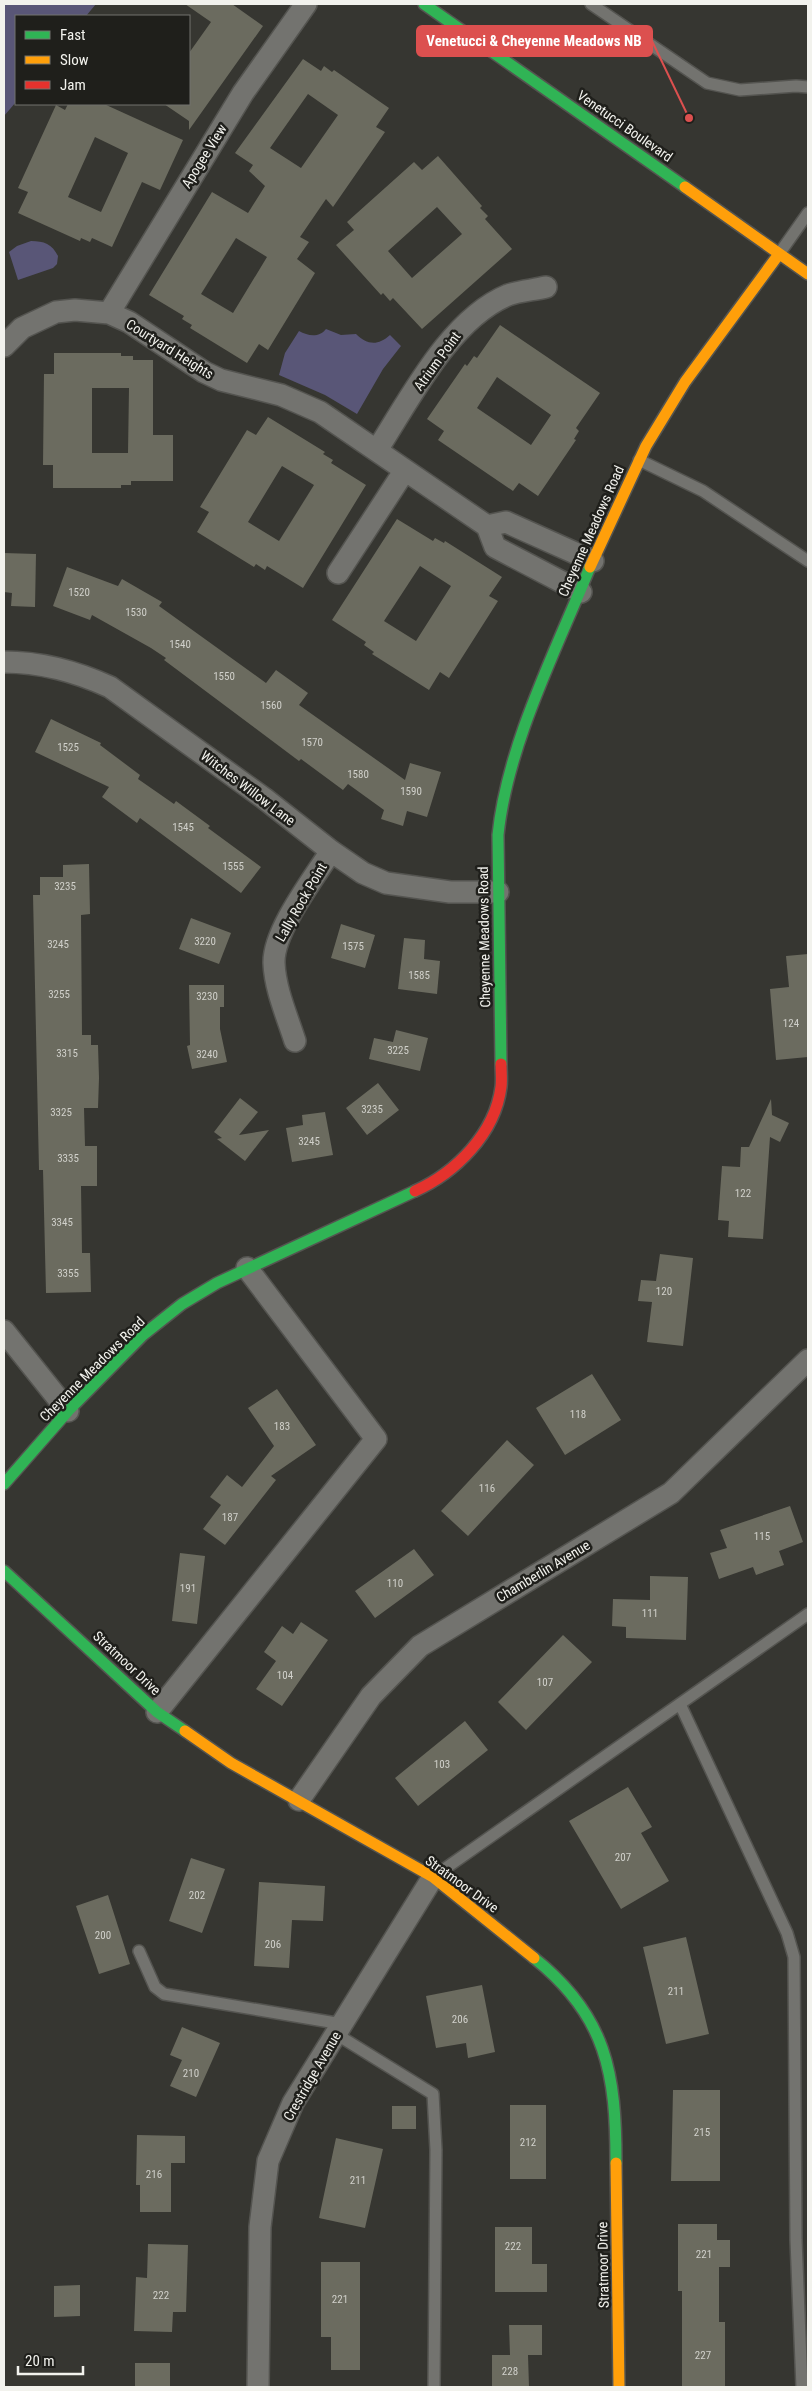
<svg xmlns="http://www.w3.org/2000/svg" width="812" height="2391" viewBox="0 0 812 2391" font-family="'Roboto Condensed',sans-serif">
<rect width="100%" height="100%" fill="#363631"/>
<path fill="#595677" d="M 4,4 L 96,4 L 86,16 L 16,16 L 16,102 L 4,116 Z
M 31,241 C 44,241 52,244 58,256 L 57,264 L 53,268 L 18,280 L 9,252 L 17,246 Z
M 326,329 L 341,335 L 356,334 C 367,345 378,346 390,335 L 401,346 L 383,369 L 357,414 L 325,395 L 279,375 L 285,353 L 299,331 C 308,336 319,338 326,329 Z"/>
<path fill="#6b6b5f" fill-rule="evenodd" d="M 185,4 L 232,4 L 263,26 L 189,130 L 189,121 L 164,104 L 189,104 L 189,53 L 211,22 Z
M 303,59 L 321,71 L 324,66 L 332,72 L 334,70 L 389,108 L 376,127 L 385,132 L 333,207 L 326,199 L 300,237 L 309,242 L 297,259 L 315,273 L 268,350 L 259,344 L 247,363 L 190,328 L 192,325 L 182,319 L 184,316 L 149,295 L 212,192 L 248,213 L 265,186 L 249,171 L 253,165 L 235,153 ZM 308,94 L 338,115 L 301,168 L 270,148 ZM 236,238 L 267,257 L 233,313 L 201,294 Z
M 68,104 L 104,104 L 183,140 L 160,190 L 142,182 L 112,247 L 92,238 L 90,242 L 81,238 L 80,241 L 18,213 L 28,192 L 18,188 L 56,105 L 65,110 ZM 95,137 L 128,153 L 101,212 L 68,197 Z
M 438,156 L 482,206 L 480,208 L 488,216 L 485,219 L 512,249 L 422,329 L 393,298 L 390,301 L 383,293 L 381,295 L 336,245 L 354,230 L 347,222 L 414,162 L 422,170 ZM 437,207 L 462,234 L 412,278 L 388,251 Z
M 500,325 L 600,393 L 576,428 L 579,431 L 574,439 L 576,440 L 538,496 L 519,483 L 513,491 L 438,440 L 444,431 L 427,419 L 465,364 L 467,366 L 474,356 L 477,358 ZM 497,377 L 551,415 L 531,445 L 477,408 Z
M 54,353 L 121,353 L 121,356 L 133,356 L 133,360 L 153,360 L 153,435 L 173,435 L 173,481 L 131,481 L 131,485 L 121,485 L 121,488 L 53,488 L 53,465 L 43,465 L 44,374 L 54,374 ZM 92,388 L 129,388 L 128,453 L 92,453 Z
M 268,417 L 325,452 L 323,454 L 333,460 L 331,463 L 366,485 L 303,588 L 267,566 L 265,570 L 256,564 L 254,567 L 197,532 L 209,512 L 200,507 L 247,430 L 256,435 ZM 282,466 L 314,485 L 279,541 L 248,522 Z
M 397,519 L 433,541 L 435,538 L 444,543 L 445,541 L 502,577 L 489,596 L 498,601 L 449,678 L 440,672 L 429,690 L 372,654 L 374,652 L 364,645 L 366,642 L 332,620 ZM 420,566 L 451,586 L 416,641 L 384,621 Z
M 4,553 L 36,554 L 35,607 L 11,606 L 12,593 L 4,592 Z
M 67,567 L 118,586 L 122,579 L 162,602 L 159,606 L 266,683 L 276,670 L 308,693 L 299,705 L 405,780 L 410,763 L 441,772 L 427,817 L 407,811 L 403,826 L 381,819 L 384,810 L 348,784 L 343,790 L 301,759 L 299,761 L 164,660 L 166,658 L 151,648 L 92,615 L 90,620 L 53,606 Z
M 51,719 L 101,743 L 100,745 L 140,775 L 138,779 L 174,804 L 176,801 L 210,826 L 208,828 L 261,867 L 241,893 L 140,818 L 137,823 L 102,797 L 109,787 L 35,752 Z
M 89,864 L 90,914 L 81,915 L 82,1035 L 91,1035 L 91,1045 L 98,1045 L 99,1078 L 98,1108 L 84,1108 L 85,1146 L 97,1146 L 97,1186 L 81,1186 L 82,1253 L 90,1253 L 91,1292 L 46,1293 L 43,1170 L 39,1170 L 33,895 L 40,895 L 40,877 L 63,877 L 63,865 Z
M 191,918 L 231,933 L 219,964 L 179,949 Z
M 341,924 L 375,935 L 365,968 L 331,958 Z
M 404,938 L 425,940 L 424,959 L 440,961 L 437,994 L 398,989 Z
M 808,954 L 808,1057 L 776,1060 L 770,989 L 789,987 L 786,956 Z
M 189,985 L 224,985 L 224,1007 L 220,1007 L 220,1029 L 227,1062 L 192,1069 L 187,1046 L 190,1045 Z
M 396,1030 L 428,1038 L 420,1071 L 369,1059 L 374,1038 L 393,1042 Z
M 378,1083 L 399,1110 L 367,1135 L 346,1108 Z
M 240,1098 L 258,1112 L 239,1135 L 269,1130 L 245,1161 L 217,1139 L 222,1138 L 214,1132 Z
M 771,1099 L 772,1115 L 789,1123 L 780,1142 L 770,1137 L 763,1239 L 728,1237 L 729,1221 L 718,1220 L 722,1166 L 740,1167 L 741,1147 L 749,1147 Z
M 325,1112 L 333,1155 L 292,1162 L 286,1128 L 303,1125 L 302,1115 Z
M 660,1254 L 693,1258 L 683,1346 L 647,1342 L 652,1302 L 638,1301 L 641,1280 L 656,1281 Z
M 592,1374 L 621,1420 L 565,1455 L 536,1408 Z
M 277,1389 L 316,1445 L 271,1476 L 276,1480 L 225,1545 L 203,1529 L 221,1505 L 210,1497 L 227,1475 L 242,1487 L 274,1446 L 248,1408 Z
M 507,1440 L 534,1465 L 468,1536 L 441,1511 Z
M 790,1506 L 803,1542 L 779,1551 L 784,1565 L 756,1575 L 753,1567 L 719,1579 L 710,1553 L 727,1548 L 720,1530 Z
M 414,1549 L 434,1575 L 375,1618 L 355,1591 Z
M 180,1553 L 205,1556 L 197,1624 L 172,1621 Z
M 650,1576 L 688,1577 L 686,1640 L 626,1638 L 626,1627 L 612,1626 L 613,1599 L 650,1600 Z
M 301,1622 L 328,1640 L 282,1706 L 256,1689 L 276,1661 L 264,1652 L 282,1626 L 293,1634 Z
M 563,1635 L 592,1662 L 526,1730 L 498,1702 Z
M 465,1721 L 488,1750 L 418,1806 L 395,1778 Z
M 628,1787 L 652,1827 L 641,1833 L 669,1881 L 621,1909 L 569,1821 Z
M 191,1858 L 225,1869 L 202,1933 L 169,1921 Z
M 259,1882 L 325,1886 L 323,1921 L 292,1920 L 289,1968 L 254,1966 Z
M 108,1895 L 130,1964 L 99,1974 L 76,1906 Z
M 686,1937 L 709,2034 L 666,2044 L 643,1947 Z
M 482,1985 L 495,2052 L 468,2058 L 466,2043 L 436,2048 L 426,1996 Z
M 182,2027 L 220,2043 L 196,2097 L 170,2086 L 182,2060 L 170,2055 Z
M 673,2090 L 720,2090 L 720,2181 L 671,2181 Z
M 510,2105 L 546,2105 L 546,2179 L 510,2179 Z
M 392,2106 L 416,2106 L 416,2129 L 392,2129 Z
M 137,2135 L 185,2136 L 185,2163 L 171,2163 L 171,2212 L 140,2212 L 140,2185 L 136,2185 Z
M 336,2138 L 383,2149 L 365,2228 L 319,2218 Z
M 678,2224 L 717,2224 L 717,2240 L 730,2240 L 730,2267 L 719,2267 L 719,2322 L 725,2322 L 725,2387 L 682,2387 L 682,2291 L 678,2291 Z
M 495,2227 L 532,2227 L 532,2264 L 547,2264 L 547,2292 L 495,2292 Z
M 148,2244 L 188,2245 L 186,2312 L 173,2312 L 172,2332 L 134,2331 L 136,2277 L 147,2278 Z
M 321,2262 L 360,2262 L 360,2370 L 331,2370 L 331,2337 L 321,2337 Z
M 80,2285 L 80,2316 L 54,2317 L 54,2286 Z
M 509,2325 L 542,2325 L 542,2355 L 528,2355 L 529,2387 L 492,2387 L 492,2355 L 510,2355 Z
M 135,2363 L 170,2363 L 170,2387 L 135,2387 Z"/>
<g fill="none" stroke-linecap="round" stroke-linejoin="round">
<g stroke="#545450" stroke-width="14">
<path id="lane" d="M 591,4 L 707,83 L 740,90 L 796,86 L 808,87
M 779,254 L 808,213
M 639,460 L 703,491 L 808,561
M 680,1704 L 787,1933 L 794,1957 L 796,2240 L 802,2387
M 433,1877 L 808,1614
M 139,1951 L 155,1987 L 164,1994 L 342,2024
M 336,2034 L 433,2094 L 436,2150 L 434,2387"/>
</g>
<g stroke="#545450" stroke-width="24">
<path id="street" d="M 109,313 L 243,93 L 306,4
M 4,346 L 22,328 L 56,312 L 75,310 L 109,313 L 129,322 L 204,372 L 221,380 L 281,395 L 320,412 L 487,526 L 495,547 L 581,592
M 377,450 C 410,399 450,319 508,295 C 519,291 534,290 546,287
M 487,526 L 506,522 L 593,561
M 338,573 L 405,470
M 4,662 C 42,662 75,671 110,687 L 265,799 L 331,851 L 363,873 L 386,883 L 450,892 L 498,892
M 295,1041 C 287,1016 275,989 274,963 C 273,931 314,878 331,851
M 4,1331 L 68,1411
M 157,1712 L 376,1439 L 247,1268
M 299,1800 L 371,1696 L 420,1646 L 671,1493 L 808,1360
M 258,2387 L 260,2227 L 268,2161 L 293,2103 L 433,1877"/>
</g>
<g stroke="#545450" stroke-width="14">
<path id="fast" d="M 424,4 L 685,187
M 501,1064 L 498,835 C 507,746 556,650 590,567
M 4,1484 L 68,1411 L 143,1335 L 182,1304 L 217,1283 L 415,1191
M 4,1571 L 157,1712 L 185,1731
M 534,1958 C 607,2016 616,2074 616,2163"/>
</g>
<g stroke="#545450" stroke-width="14">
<path id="slow" d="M 685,187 L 808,274
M 590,567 L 646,446 L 685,382 L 779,254
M 185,1731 L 231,1763 L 433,1877 L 534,1958
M 616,2163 L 619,2387"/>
</g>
<g stroke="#545450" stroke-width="14">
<path id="jam" d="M 415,1191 C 455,1173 495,1134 501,1087 C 502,1080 501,1072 501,1064"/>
</g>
<use href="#lane" stroke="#73736f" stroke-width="11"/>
<use href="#street" stroke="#73736f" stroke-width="21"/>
<use href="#fast" stroke="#30b455" stroke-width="11"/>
<use href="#slow" stroke="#ff9f0a" stroke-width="11"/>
<use href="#jam" stroke="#e5322d" stroke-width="11"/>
</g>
<g text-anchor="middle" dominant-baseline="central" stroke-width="5" stroke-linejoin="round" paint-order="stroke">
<g font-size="11" fill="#d0d0ca">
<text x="79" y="592">1520</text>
<text x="136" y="612">1530</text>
<text x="180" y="644">1540</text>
<text x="224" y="676">1550</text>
<text x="271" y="705">1560</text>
<text x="312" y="742">1570</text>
<text x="68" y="747">1525</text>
<text x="358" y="774">1580</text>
<text x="411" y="791">1590</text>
<text x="183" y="827">1545</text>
<text x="233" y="866">1555</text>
<text x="65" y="886">3235</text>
<text x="205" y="941">3220</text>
<text x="58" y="944">3245</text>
<text x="353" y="946">1575</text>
<text x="419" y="975">1585</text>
<text x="59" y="994">3255</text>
<text x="207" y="996">3230</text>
<text x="791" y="1023">124</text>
<text x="398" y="1050">3225</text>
<text x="67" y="1053">3315</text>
<text x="207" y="1054">3240</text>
<text x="372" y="1109">3235</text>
<text x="61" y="1112">3325</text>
<text x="309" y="1141">3245</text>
<text x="68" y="1158">3335</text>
<text x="743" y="1193">122</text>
<text x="62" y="1222">3345</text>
<text x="68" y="1273">3355</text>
<text x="664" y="1291">120</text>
<text x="578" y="1414">118</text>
<text x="282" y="1426">183</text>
<text x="487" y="1488">116</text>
<text x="230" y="1517">187</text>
<text x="762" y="1536">115</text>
<text x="395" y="1583">110</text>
<text x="188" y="1588">191</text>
<text x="650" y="1613">111</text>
<text x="285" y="1675">104</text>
<text x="545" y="1682">107</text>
<text x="442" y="1764">103</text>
<text x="623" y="1857">207</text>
<text x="197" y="1895">202</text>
<text x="103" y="1935">200</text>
<text x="273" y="1944">206</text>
<text x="676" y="1991">211</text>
<text x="460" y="2019">206</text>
<text x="191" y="2073">210</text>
<text x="702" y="2132">215</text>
<text x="528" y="2142">212</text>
<text x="154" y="2174">216</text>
<text x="358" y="2180">211</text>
<text x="513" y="2246">222</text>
<text x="704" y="2254">221</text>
<text x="161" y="2295">222</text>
<text x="340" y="2299">221</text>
<text x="703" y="2355">227</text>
<text x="510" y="2371">228</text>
</g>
<g font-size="14" fill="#f2f2ed" stroke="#1f1f1b">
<text transform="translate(625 126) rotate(35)">Venetucci Boulevard</text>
<text transform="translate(204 156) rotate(-58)">Apogee View</text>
<text transform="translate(170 349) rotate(32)">Courtyard Heights</text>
<text transform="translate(437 361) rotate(-54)">Atrium Point</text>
<text transform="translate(591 531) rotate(-66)">Cheyenne Meadows Road</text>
<text transform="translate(248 788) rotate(37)">Witches Willow Lane</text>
<text transform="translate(301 902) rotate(-60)">Lally Rock Point</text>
<text transform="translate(484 937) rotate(-91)">Cheyenne Meadows Road</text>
<text transform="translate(92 1369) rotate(-45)">Cheyenne Meadows Road</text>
<text transform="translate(543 1571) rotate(-31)">Chamberlin Avenue</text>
<text transform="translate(127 1663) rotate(43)">Stratmoor Drive</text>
<text transform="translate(462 1884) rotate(36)">Stratmoor Drive</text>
<text transform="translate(312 2076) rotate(-60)">Crestridge Avenue</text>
<text transform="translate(603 2265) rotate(-91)">Stratmoor Drive</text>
</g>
</g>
<path fill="none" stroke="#dc504f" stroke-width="2" d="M689 118L652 41"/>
<circle fill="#dc504f" stroke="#1f1f1b" stroke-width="2" cx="689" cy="118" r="5"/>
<rect fill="#dc504f" stroke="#dc504f" stroke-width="2" x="417" y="26" width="235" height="30" rx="5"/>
<g font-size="15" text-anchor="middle" font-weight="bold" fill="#fff">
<text x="534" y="46">Venetucci &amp; Cheyenne Meadows NB</text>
</g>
<rect width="812" height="2391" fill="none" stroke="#f2f2ed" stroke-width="10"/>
<rect x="15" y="15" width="175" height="90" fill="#1f1f1b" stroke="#73736f"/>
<rect x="25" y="31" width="25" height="8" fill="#30b455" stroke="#73736f"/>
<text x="60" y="40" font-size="15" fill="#f2f2ed">Fast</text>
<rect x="25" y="56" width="25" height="8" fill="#ff9f0a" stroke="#73736f"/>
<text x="60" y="65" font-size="15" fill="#f2f2ed">Slow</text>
<rect x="25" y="81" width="25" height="8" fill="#e5322d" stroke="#73736f"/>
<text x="60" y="90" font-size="15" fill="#f2f2ed">Jam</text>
<path d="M18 2366v8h65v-8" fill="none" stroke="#f2f2ed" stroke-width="2.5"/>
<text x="25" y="2366" font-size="15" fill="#f2f2ed" stroke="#1f1f1b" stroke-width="4" paint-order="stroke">20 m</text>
</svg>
